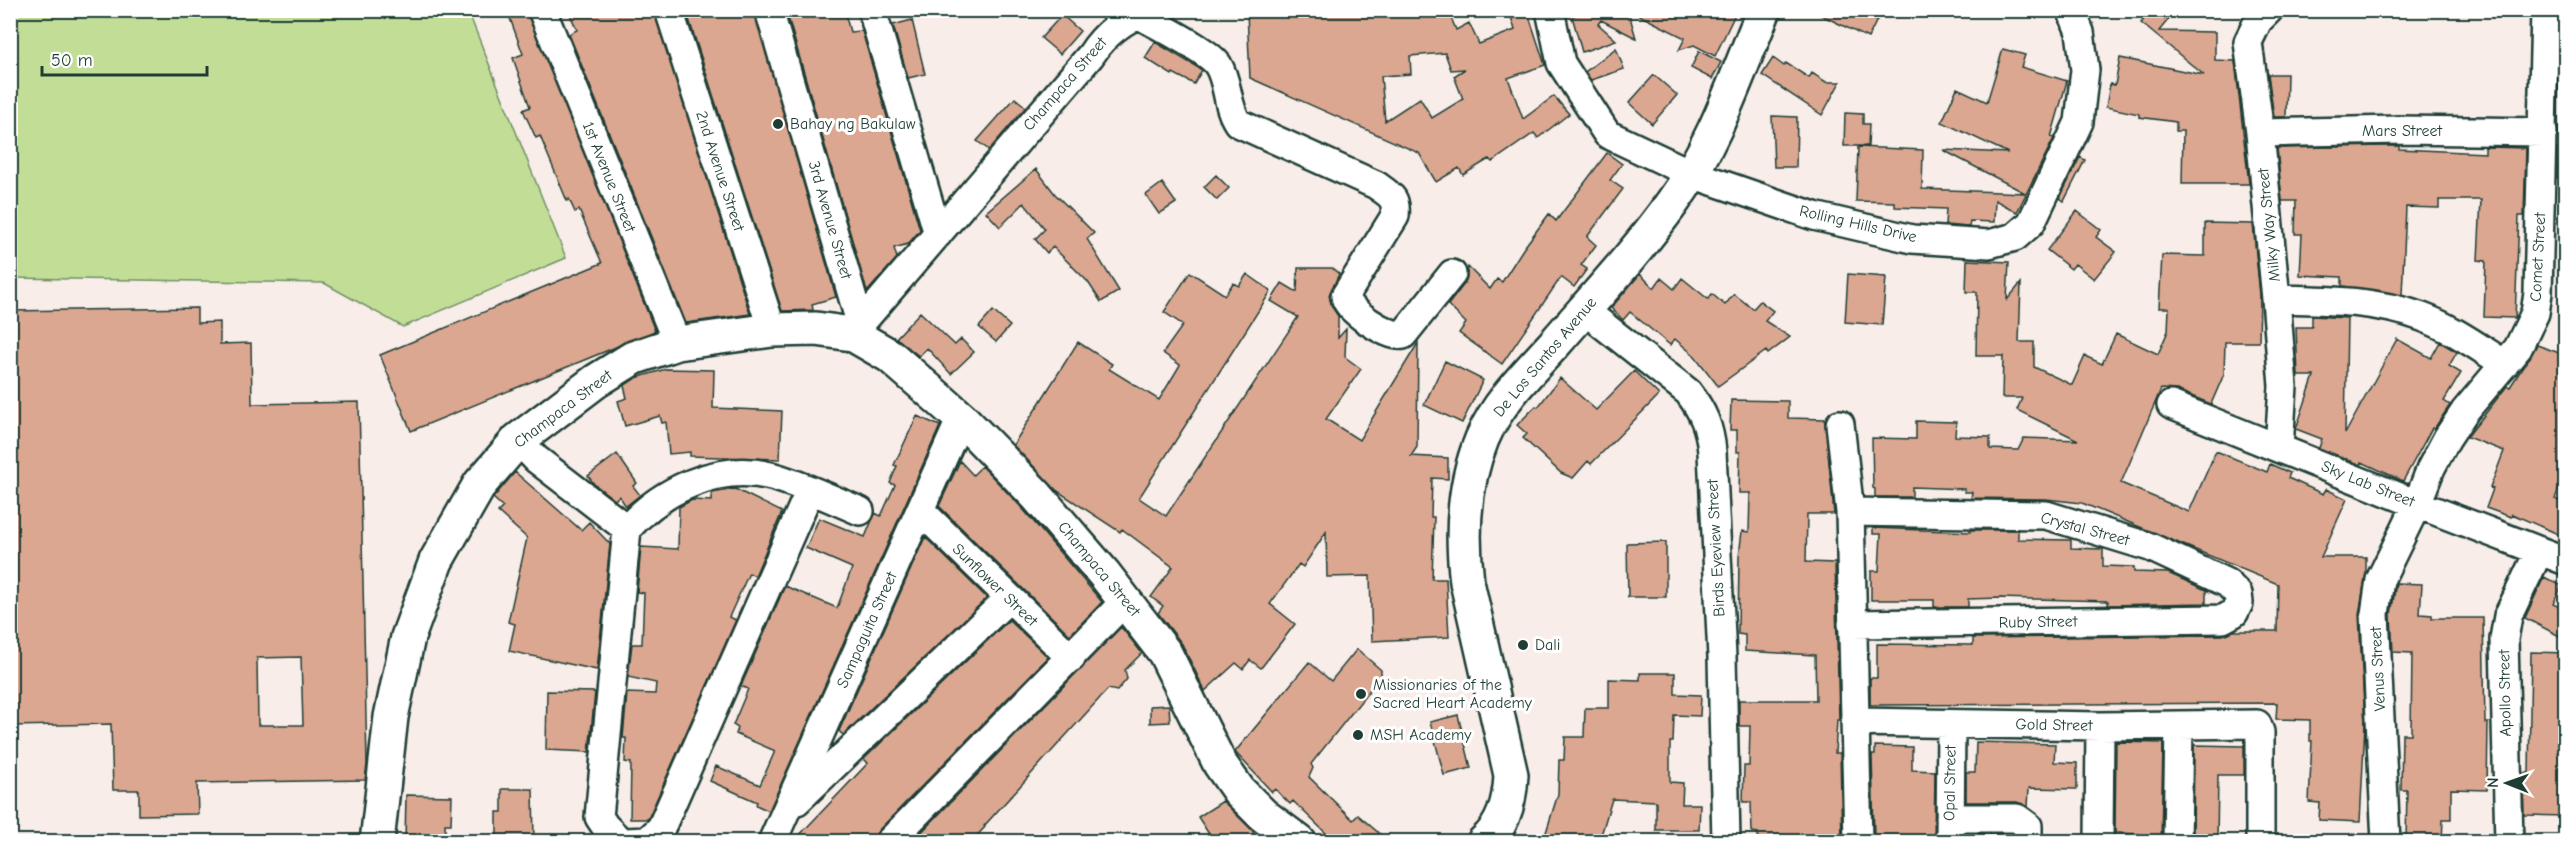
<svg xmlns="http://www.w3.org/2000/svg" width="2576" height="852" viewBox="0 0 2576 852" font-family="'Comic Neue',sans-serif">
<rect width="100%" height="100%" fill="#f8ede9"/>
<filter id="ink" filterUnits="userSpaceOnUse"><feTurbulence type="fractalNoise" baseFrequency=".0167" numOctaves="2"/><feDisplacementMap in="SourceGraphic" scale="12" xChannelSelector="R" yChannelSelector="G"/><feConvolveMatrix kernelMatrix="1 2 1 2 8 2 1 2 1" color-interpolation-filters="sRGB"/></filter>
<g filter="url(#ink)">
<path fill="#c2de96" stroke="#708e65" stroke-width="1.5" d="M 11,10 L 468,11 L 566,258 L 403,327 L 324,283 L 11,278 Z"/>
<path fill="#dca791" stroke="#1f3d34" stroke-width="1.5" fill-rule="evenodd" d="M 507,10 L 527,10 L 655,331 L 411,431 L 380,355 L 602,263 L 579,210 L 575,212 L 569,199 L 567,201 L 540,136 L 536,138 L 523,110 L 530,107 L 513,58 L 523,54 Z
M 568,10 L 654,10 L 750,314 L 686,323 L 569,34 L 577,30 Z
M 686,10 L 754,10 L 836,297 L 812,304 L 813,310 L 782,311 Z
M 786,10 L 837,10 L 838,15 L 845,13 L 850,32 L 862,31 L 920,230 L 908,244 L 894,248 L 897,258 L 867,292 Z
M 1285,10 L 1448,10 L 1456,30 L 1469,23 L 1479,44 L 1515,30 L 1509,10 L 1527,10 L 1545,65 L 1508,78 L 1523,119 L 1554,96 L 1569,114 L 1538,138 L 1534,133 L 1492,162 L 1489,159 L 1463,175 L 1459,168 L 1436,182 L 1419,153 L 1250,78 L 1247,12 ZM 1445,53 L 1451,70 L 1465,69 L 1454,76 L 1463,99 L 1432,118 L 1420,98 L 1385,121 L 1381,76 L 1411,74 L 1410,56 Z
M 1583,10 L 1628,10 L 1636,38 L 1601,20 L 1598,24 L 1616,40 L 1582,52 L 1572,16 L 1587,12 Z
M 1629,10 L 1737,10 L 1715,56 L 1694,45 L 1679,50 L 1685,38 Z
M 1811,10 L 1882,10 L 1868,38 Z
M 2151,10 L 2176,10 L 2159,31 L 2215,32 L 2215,60 L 2235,61 L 2249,184 L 2182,184 L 2183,131 L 2176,131 L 2176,122 L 2139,117 L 2139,114 L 2106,107 L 2110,84 L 2115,85 L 2120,58 L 2204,75 L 2141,23 Z
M 1062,15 L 1080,31 L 1060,54 L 1041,38 Z
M 912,20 L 925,74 L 908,78 L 893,25 Z
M 1155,42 L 1202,70 L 1194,84 L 1173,73 L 1172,75 L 1145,58 Z
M 1616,48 L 1624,69 L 1591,80 L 1585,72 Z
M 2003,49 L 2025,55 L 2021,67 L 2067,81 L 2051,137 L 2054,138 L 2017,212 L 1995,200 L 1994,222 L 1970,221 L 1969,227 L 1945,225 L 1946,209 L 1895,207 L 1895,202 L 1856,201 L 1858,147 L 1923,150 L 1922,189 L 2025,193 L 1943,150 L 2008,153 L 1942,122 L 1957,88 L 1987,102 Z
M 1699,51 L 1721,62 L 1712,79 L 1691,68 Z
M 1773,58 L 1784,66 L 1786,63 L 1809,78 L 1812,73 L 1826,82 L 1840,82 L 1822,115 L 1762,75 Z
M 2268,74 L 2287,74 L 2286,117 L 2274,117 Z
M 1654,75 L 1677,95 L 1652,124 L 1629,103 Z
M 1015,98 L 1026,107 L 989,150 L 977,141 Z
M 1845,113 L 1863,114 L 1863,124 L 1869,124 L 1868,146 L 1844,146 Z
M 1772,116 L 1797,117 L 1796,167 L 1774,167 Z
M 2386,146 L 2399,146 L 2399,149 L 2485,153 L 2485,147 L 2526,148 L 2524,216 L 2519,216 L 2515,318 L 2484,317 L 2486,261 L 2478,260 L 2481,200 L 2439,200 L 2439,208 L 2406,207 L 2402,295 L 2342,286 L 2342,277 L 2300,275 L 2302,234 L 2295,234 L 2296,201 L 2282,201 L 2277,148 Z
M 2557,149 L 2565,149 L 2565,178 L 2557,178 Z
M 1607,153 L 1622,164 L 1610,180 L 1623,189 L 1587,237 L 1596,245 L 1581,265 L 1587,269 L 1574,287 L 1561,277 L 1502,364 L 1459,333 L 1466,323 L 1448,305 L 1465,283 L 1468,267 L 1490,289 L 1497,279 L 1502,282 L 1523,249 L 1549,214 L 1556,221 Z
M 2080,157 L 2085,160 L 2064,201 L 2060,198 Z
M 1036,169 L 1055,194 L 1094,233 L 1087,239 L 1119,291 L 1101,302 L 1088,282 L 1053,247 L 1047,253 L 1035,239 L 1045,229 L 1024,203 L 1000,227 L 986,212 Z
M 1216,175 L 1229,188 L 1217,200 L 1204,187 Z
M 1162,183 L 1176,203 L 1159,214 L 1146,195 Z
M 2077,211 L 2101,230 L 2096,237 L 2116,252 L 2094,279 L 2075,264 L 2071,269 L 2047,250 Z
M 2205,223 L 2253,224 L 2260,295 L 2259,342 L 2225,342 L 2224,374 L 2211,404 L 2177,390 L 2161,389 L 2121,483 L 2189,512 L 2216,451 L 2267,472 L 2270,464 L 2290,473 L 2288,478 L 2323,494 L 2326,489 L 2347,499 L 2321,557 L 2366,557 L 2366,573 L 2359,615 L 2365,724 L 2360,822 L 2319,820 L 2320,803 L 2309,802 L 2312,741 L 2310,741 L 2310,720 L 2276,719 L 2277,703 L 1870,705 L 1870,678 L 1877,678 L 1877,644 L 1973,645 L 1973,638 L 2223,635 L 2233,631 L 2277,631 L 2278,584 L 2082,503 L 2046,499 L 1971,498 L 1972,492 L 1964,492 L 1965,489 L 1912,487 L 1912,497 L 1875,497 L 1875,489 L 1873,488 L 1872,438 L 1916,439 L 1916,421 L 1956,422 L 1955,436 L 1990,437 L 1990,449 L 2018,450 L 2024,438 L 2078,440 L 2017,410 L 2022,398 L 2002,398 L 2003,356 L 1976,356 L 1977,292 L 1966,292 L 1967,260 L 2009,262 L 2007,300 L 2021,283 L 2019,342 L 2034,342 L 2034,367 L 2072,385 L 2085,356 L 2102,364 L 2116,334 L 2158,354 L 2168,331 L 2169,308 L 2159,308 L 2162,255 L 2205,256 Z
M 1298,268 L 1332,268 L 1339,274 L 1329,295 L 1332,307 L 1338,316 L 1338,338 L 1346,329 L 1345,357 L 1361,369 L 1326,419 L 1359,440 L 1418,343 L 1417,447 L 1411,456 L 1448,458 L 1448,479 L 1432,478 L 1431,517 L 1434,517 L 1432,579 L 1446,579 L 1449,637 L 1372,641 L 1370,576 L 1327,577 L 1326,532 L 1303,567 L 1299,564 L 1270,604 L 1295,624 L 1261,668 L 1250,660 L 1243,669 L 1236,663 L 1205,691 L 1182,644 L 1158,613 L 1163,606 L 1151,597 L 1173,567 L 1122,529 L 1120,532 L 1056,490 L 1013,445 L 1078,342 L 1112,364 L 1109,369 L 1159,400 L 1180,365 L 1163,353 L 1183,325 L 1164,312 L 1190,272 L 1225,295 L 1233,283 L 1239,286 L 1247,274 L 1271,291 L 1139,498 L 1166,516 L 1298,317 L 1271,301 L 1282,283 L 1297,292 Z
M 1640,274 L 1654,288 L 1661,278 L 1674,289 L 1682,278 L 1708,299 L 1712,294 L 1725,305 L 1734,294 L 1753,309 L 1760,301 L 1773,311 L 1765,321 L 1790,337 L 1768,354 L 1766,351 L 1718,386 L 1695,356 L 1675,339 L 1670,345 L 1630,312 L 1623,320 L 1611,308 Z
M 1848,274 L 1886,277 L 1882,325 L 1845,322 Z
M 197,308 L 197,323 L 220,322 L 220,344 L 251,343 L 252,404 L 359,402 L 367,764 L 365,780 L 197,783 L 198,814 L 139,815 L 139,790 L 113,790 L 111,724 L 10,726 L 10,311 ZM 301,657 L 303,725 L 258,725 L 257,658 Z
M 993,311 L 1010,326 L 996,342 L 979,327 Z
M 920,312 L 955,345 L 961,339 L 974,352 L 951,374 L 927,348 L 919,356 L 896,338 Z
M 2312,316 L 2347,318 L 2345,434 L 2397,339 L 2431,358 L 2440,342 L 2457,352 L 2449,366 L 2461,373 L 2444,401 L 2450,405 L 2434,429 L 2432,428 L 2403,481 L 2362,462 L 2361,465 L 2319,448 L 2322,439 L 2296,429 L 2314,376 L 2298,376 L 2296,327 L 2312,327 Z
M 2537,345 L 2565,355 L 2565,471 L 2555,499 L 2565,503 L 2565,537 L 2512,514 L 2511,517 L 2486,508 L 2493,489 L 2490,488 L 2504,451 L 2467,437 L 2507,386 L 2510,387 Z
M 1445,361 L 1483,380 L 1462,423 L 1424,405 Z
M 666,369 L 714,370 L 713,408 L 782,411 L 780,459 L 690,456 L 690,452 L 669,454 L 666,422 L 662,423 L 660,416 L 625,426 L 618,401 L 627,398 L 624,386 L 636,378 Z
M 1634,371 L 1659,395 L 1591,464 L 1588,461 L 1573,478 L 1561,473 L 1523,438 L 1527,434 L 1517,425 L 1536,406 L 1538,407 L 1560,378 L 1596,410 Z
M 1731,400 L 1788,401 L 1788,418 L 1825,419 L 1834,514 L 1807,514 L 1806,562 L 1835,563 L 1839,720 L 1837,720 L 1835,753 L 1840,753 L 1842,842 L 1758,842 L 1758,833 L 1752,832 L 1751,802 L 1743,802 L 1744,766 L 1749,766 L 1750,726 L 1739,726 L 1739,700 L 1816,700 L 1815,655 L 1745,651 L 1745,635 L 1738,634 L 1739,556 L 1742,531 L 1749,532 L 1750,493 L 1739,493 L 1740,452 L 1737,452 L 1737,430 L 1730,430 Z
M 917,416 L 940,426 L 769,811 L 756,805 L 757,802 L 710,781 L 716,766 L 760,785 L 775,751 L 736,734 L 738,728 L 733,725 L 748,689 L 741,686 L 785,586 L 837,608 L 852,568 L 806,548 L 819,518 L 865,537 L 875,513 L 881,516 L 895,485 L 890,483 L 897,466 L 894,465 Z
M 617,454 L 637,483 L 633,486 L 640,495 L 626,506 L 619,496 L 615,500 L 594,484 L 588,476 Z
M 960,461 L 973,475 L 982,466 L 1022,508 L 1102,602 L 1070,635 L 939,506 Z
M 515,472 L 581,530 L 589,522 L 610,544 L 597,670 L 509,651 L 515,624 L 508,622 L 527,538 L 498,512 L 503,507 L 493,498 Z
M 735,489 L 782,512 L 755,576 L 749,573 L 729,617 L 736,620 L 648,819 L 630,819 L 631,763 L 625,762 L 626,738 L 623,738 L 627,693 L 655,694 L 656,683 L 628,677 L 632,644 L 642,644 L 644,593 L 637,592 L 641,547 L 678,549 L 679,507 L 692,500 L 712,501 L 712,493 Z
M 1873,528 L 1970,532 L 1970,530 L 2018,530 L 2018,539 L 2071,540 L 2071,548 L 2103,549 L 2103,566 L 2134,567 L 2134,572 L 2168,573 L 2206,590 L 2206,603 L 2108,605 L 2108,601 L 2000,598 L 1968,599 L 1968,607 L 1934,607 L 1934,600 L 1871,600 L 1871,571 L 1879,571 L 1881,534 L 1873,534 Z
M 925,537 L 987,598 L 843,735 L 839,731 Z
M 1666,542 L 1666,597 L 1628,597 L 1627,543 Z
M 2544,577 L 2562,586 L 2553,604 L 2565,610 L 2565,639 L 2525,618 Z
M 2396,583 L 2422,584 L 2420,614 L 2432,615 L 2432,618 L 2483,618 L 2485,723 L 2488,723 L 2487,790 L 2451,789 L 2451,819 L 2443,819 L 2442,842 L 2406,842 L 2407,790 L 2401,790 L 2402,734 L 2411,734 L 2412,653 L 2393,652 L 2391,615 Z
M 1009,620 L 1048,657 L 878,831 L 874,842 L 793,842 L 868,763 L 864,759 Z
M 1121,627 L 1142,653 L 1125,670 L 1127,679 L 1117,691 L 1108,689 L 984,826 L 985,827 L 971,842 L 912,842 Z
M 1357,649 L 1381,670 L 1381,676 L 1311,764 L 1313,768 L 1309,777 L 1353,820 L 1358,815 L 1389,842 L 1335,842 L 1293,801 L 1290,804 L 1275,789 L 1272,792 L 1235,752 L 1309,662 L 1331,681 Z
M 2531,652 L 2565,653 L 2565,816 L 2524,815 L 2523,773 L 2529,773 Z
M 1640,673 L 1675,673 L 1675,694 L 1701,695 L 1700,716 L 1674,715 L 1673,742 L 1670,742 L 1670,782 L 1683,783 L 1682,804 L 1700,804 L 1699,830 L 1656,830 L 1656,801 L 1612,799 L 1599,842 L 1543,842 L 1558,794 L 1559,760 L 1564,760 L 1565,737 L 1584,737 L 1585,708 L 1609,708 L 1609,679 L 1640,680 Z
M 547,691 L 595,692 L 589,752 L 546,750 Z
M 1169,705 L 1170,722 L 1150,723 L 1150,706 Z
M 1458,715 L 1471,768 L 1444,775 L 1430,722 Z
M 1976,742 L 2055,744 L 2054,762 L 2077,763 L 2077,789 L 2029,788 L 2028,807 L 2017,802 L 1966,802 L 1966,772 L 1975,772 Z
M 2116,742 L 2163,743 L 2161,842 L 2139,842 L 2139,834 L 2115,833 Z
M 2194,745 L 2244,746 L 2244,775 L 2218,775 L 2217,842 L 2193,842 Z
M 1875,746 L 1912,747 L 1912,770 L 1935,771 L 1934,842 L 1874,837 L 1872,755 L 1875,755 Z
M 502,789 L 533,789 L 534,842 L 497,842 L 497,812 L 502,812 Z
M 406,795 L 452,796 L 451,824 L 445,824 L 445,842 L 405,842 Z
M 1223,801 L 1252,830 L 1259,842 L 1214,842 L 1198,817 Z
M 1966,834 L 2012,834 L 2012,842 L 1966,842 Z"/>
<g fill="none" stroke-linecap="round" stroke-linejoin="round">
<g stroke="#1f3d34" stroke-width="32">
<path id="minor" d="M 542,10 L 677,343
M 669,10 L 772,330
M 769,10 L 861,326
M 872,10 L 938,234
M 1550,10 L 1561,63 L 1607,134 L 1692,174 L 1814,216 L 1912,239 L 1989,244 L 2015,237 L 2031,223 L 2079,122 L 2085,70 L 2080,32 L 2071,10
M 2269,10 L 2258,21 L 2248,42 L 2260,133 L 2276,299 L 2283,386 L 2279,448
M 1138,14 C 1156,25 1208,50 1218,65 C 1229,83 1226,106 1238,123 L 1376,185 C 1390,195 1397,197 1395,216 L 1345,296 C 1346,310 1389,338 1403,335 L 1452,274
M 2260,133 L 2400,130 L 2543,132
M 2276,299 C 2325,300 2376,300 2422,317 C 2452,328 2478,347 2505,364
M 1584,310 L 1688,392 C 1703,411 1710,428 1712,452 L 1722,657 L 1726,842
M 852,334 L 1091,55 C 1105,33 1124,19 1148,10
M 2171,405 L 2417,504 L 2566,561
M 1840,424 L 1850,512 L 1858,842
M 518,440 L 536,459 L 627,529
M 921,511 L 1071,658
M 1850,512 L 2046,515 L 2150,547 L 2227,583 L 2238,594 L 2239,603 L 2234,613 L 2223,619 L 1852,624
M 1856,722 L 2100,726 L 2257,724 L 2260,732 L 2260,842
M 797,801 L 1008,599
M 1950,818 L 2017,818 L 2028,826 L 2028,842
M 621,842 L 605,826 L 599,817 L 627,529 C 661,490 718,463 771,476 C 801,484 831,499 860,511
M 625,842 L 647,841 L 661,828 L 810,490
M 772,842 L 961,418
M 889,842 L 1126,600
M 1950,842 L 1951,724
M 2099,842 L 2100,726
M 2177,842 L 2179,726
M 2386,842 L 2375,614 L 2380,580 L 2417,504 L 2431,468 L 2447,438 L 2465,411 L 2518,348 L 2535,313 L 2538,293 L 2545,10
M 2509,842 L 2504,639 L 2508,616 L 2539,551"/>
</g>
<g stroke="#1f3d34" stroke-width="38">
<path id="tertiary" d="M 377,842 L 391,717 L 408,637 L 436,561 L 480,484 L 518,440 L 596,381 L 633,358 L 677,343 L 772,330 L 816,329 L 852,334 L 890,356 L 961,418 L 1036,495 L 1105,575 L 1165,653 L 1220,764 L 1239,791 L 1263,815 L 1299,842
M 1484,842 C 1505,825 1510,799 1511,775 L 1467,582 C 1461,533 1463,485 1482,439 C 1498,401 1529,372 1556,342 C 1595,297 1637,252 1672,203 C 1714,146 1737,75 1764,10"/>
</g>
<use href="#minor" stroke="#fff" stroke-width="27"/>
<use href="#tertiary" stroke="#fff" stroke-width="33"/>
</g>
</g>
<g fill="#1f3d34" stroke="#fff" stroke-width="2">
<circle cx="778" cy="124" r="6"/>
<circle cx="1523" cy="645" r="6"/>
<circle cx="1361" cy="694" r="6"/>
<circle cx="1358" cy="735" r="6"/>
</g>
<g text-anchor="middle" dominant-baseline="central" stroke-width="6" stroke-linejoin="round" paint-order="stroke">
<g font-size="16" fill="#1f3d34" stroke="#fff">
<text transform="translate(1065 84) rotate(-49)">Champaca Street</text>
<text x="2402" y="131">Mars Street</text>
<text transform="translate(720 171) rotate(72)">2nd Avenue Street</text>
<text transform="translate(609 177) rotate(68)">1st Avenue Street</text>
<text transform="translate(830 220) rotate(74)">3rd Avenue Street</text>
<text transform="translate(1858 224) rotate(13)">Rolling Hills Drive</text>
<text transform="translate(2269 225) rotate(-96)">Milky Way Street</text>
<text transform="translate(2538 257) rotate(-87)">Comet Street</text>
<text transform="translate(1545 357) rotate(-50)">De Los Santos Avenue</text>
<text transform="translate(563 409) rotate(-37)">Champaca Street</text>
<text transform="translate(2368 484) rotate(22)">Sky Lab Street</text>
<text transform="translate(2085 529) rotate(15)">Crystal Street</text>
<text transform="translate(1716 548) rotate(-93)">Birds Eyeview Street</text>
<text transform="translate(1099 569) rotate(50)">Champaca Street</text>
<text transform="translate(995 585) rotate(44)">Sunflower Street</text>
<text transform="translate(2038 622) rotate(-1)">Ruby Street</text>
<text transform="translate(867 630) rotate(-66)">Sampaguita Street</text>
<text transform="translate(2378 669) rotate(-93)">Venus Street</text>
<text transform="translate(2505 693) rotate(-91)">Apollo Street</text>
<text transform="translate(2054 725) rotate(1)">Gold Street</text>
<text transform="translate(1950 783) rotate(-89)">Opal Street</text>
</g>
<g font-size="16" fill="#1f3d34" stroke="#fff" text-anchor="start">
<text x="790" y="124">Bahay ng Bakulaw</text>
<text x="1535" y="645">Dali</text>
<text x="1373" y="685">Missionaries of the<tspan x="1373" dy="18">Sacred Heart Academy</tspan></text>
<text x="1370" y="735">MSH Academy</text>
</g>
</g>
<rect width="2576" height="852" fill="none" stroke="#fff" stroke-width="36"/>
<rect x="18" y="18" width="2540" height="816" fill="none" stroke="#1f3d34" stroke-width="2" filter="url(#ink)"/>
<g transform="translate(2507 783) rotate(271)" stroke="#ffffff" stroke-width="4.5" paint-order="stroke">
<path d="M0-4.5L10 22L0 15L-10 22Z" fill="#1f3d34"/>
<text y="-9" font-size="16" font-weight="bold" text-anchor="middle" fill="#1f3d34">N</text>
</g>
<path d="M42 66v9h165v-9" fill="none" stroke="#1f3d34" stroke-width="3"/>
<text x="51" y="66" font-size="18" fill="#1f3d34" stroke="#ffffff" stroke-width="4.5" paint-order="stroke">50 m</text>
</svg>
